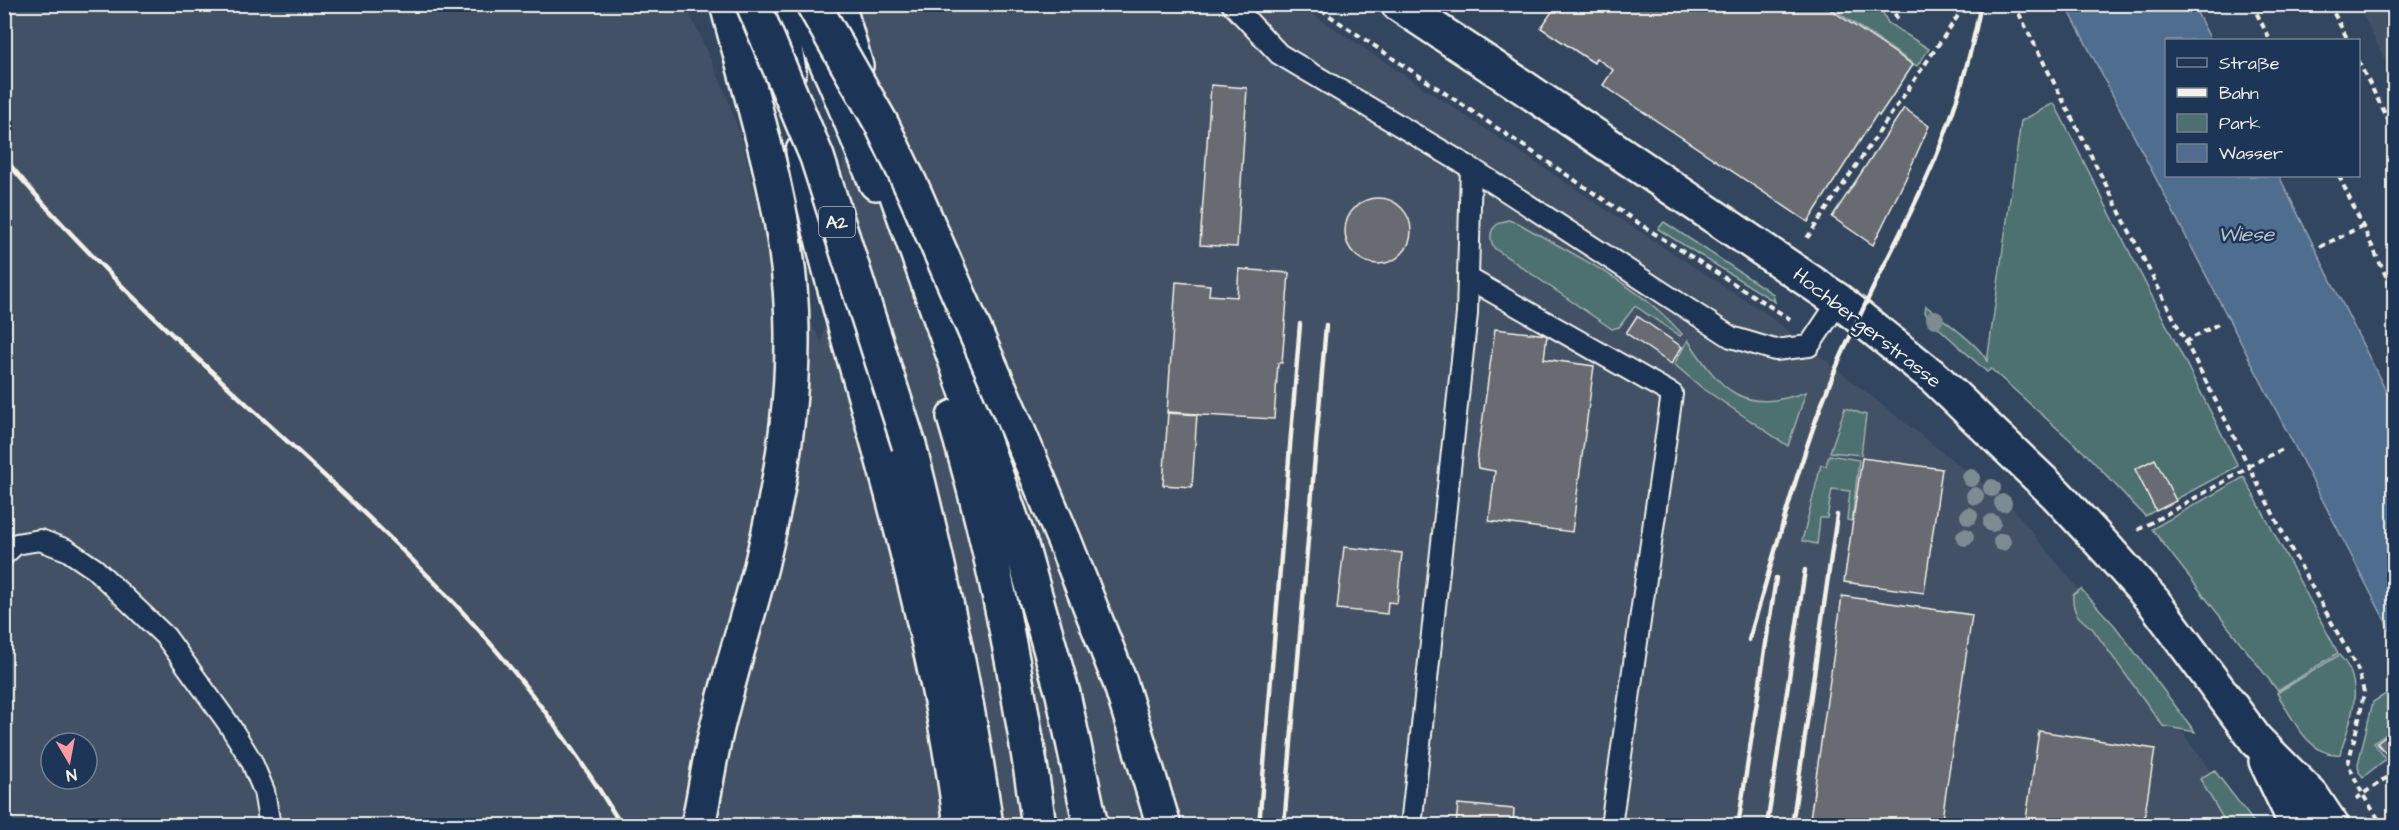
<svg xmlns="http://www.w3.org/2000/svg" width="2399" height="830" viewBox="0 0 2399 830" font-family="'Architects Daughter',sans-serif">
<rect width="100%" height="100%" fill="#33465f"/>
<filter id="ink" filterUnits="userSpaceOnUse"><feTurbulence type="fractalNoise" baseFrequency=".0167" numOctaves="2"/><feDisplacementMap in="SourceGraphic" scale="12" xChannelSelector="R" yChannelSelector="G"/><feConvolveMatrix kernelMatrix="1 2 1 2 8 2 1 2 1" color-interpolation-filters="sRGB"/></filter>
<g filter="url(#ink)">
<path fill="#435165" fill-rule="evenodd" d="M 5,4 L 686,5 L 726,94 L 743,144 L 762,222 L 822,344 L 862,5 L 1299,5 L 1646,236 L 1764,312 L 2010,505 L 2084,596 L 2229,797 L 2246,826 L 5,826 ZM 51,743 L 87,743 L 87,779 L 51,779 Z
M 2358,5 L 2394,5 L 2394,77 L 2384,58 Z"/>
<path fill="#4d6f70" stroke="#a0b0ac" stroke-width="1.5" d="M 1827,5 L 1879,5 L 1888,23 L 1929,49 L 1917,66 Z
M 2054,103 L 2238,466 L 2145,516 L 2087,455 L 1991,369 L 1987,372 L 1929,319 L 1925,312 L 1926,306 C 1940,318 1982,346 1987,362 L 2021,121 Z
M 1508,220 L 1518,223 C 1575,256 1639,284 1682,334 L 1680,336 L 1635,306 L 1619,327 L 1612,329 L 1494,248 C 1487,233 1492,224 1508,220 Z
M 1664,222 L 1773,294 L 1775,302 L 1658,229 Z
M 1688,340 C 1722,391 1742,415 1806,392 L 1788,446 L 1701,387 L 1674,364 Z
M 1845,408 L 1866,415 L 1861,455 L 1830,452 Z
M 1829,455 L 1859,460 L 1852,521 L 1847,520 L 1850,491 L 1832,489 L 1827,518 L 1820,518 L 1817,544 L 1802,541 L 1821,465 L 1826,466 Z
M 2244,477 L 2338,653 L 2278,691 L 2152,529 Z
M 2081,589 L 2115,626 L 2195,732 L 2163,726 L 2092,628 C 2078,618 2072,612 2073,595 Z
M 2339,655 C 2367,683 2350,722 2340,754 C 2309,758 2291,715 2277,693 Z
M 2394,689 L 2394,728 L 2374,743 L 2386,759 L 2363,777 L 2359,772 L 2358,764 L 2373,702 Z
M 2214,770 L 2256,825 L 2227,825 L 2200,779 Z"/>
<path fill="#506d8f" stroke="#92a2b3" stroke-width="1.5" d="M 2066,5 L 2193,5 L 2211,40 L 2166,40 L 2166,176 L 2279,176 L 2379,377 L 2394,408 L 2394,638 Z"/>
<path fill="#676c72" stroke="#f4f1e8" stroke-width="1.5" d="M 1557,4 L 1822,4 L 1913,65 L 1879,116 L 1877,114 L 1808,222 L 1603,85 L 1613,70 L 1596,58 L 1594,63 L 1541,28 Z
M 1211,85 L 1247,88 L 1237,247 L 1200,245 Z
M 1904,108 L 1929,126 L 1905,180 L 1873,245 L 1832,217 Z
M1345 231a33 33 0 1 1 66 0a33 33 0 1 1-66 0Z
M 1239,269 L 1289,273 L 1282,363 L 1278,363 L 1274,419 L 1167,413 L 1176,282 L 1210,285 L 1209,295 L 1237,297 Z
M 1637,316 L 1682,347 L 1671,364 L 1626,333 Z
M 1495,329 L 1547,335 L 1544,359 L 1594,366 L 1572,532 L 1489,521 L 1495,471 L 1478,468 L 1477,461 Z
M 1168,412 L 1197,414 L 1192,487 L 1163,485 Z
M 1862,458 L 1942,469 L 1924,593 L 1844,582 Z
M 2155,459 L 2176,501 L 2156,511 L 2135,469 Z
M 1344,547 L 1402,553 L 1397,603 L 1388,602 L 1387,614 L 1337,609 Z
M 1842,596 L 1972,615 L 1941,826 L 1809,826 Z
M 2394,730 L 2394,763 L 2377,743 Z
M 2039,731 L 2155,749 L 2143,826 L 2025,826 Z
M 1458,804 L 1514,809 L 1513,826 L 1456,826 Z"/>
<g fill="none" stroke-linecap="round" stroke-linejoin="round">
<g stroke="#f4f1e8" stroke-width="24">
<path id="service" d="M 1232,4 L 1279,54 L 1471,168 L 1467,314 L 1411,826
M 1471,168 L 1731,337 L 1775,350 L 1809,346 L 1839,301
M 1468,278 L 1672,394 L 1611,826
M 4,555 L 16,544 L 40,540 L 67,550 L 95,569 L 166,637 L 228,723 L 251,760 L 264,791 L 270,826"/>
</g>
<g stroke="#f4f1e8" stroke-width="38">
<path id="secondary" d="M 1398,4 L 1523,87 L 1839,301 L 1935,378 L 2056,494 L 2106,548 L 2154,602 L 2256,740 L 2312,796 L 2332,826
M 2266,761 L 2297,826"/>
</g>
<g stroke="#f4f1e8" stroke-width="38">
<path id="motorway" d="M 777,4 L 789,71
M 838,4 L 856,66
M 806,17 L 836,84 L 876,183
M 881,150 L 1022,549 L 1063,694 L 1091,826
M 803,151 C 827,279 869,402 901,528 C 926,626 949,725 961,826
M 1011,414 L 1066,545 L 1120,682 L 1164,826
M 954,417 C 994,551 1020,687 1039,826
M 909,445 C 941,571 968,697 986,826
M 698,826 C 704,797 708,769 714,741 C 727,682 746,624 761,566 C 780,489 793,411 792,333 C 792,221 755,112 727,4"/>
</g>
<path stroke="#f4f1e8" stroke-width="4" stroke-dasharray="6 4.5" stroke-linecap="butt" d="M 1312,4 L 1649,230 L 1790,319
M 1890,4 L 1898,20
M 2014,4 L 2291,549 L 2358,670 L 2364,692 L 2360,715 L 2348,764 L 2363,795 L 2383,826
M 2252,4 L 2270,40
M 2329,4 L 2348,40
M 2358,61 L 2394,131
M 2339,176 L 2394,293
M 1807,238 L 1966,4
M 2320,247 L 2362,226
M 2185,342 L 2220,323
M 2248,466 L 2283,449
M 2138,530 L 2250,467
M 2356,799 L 2394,772"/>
<use href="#service" stroke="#1d3557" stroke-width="20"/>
<use href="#secondary" stroke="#1d3557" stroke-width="33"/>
<use href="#motorway" stroke="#1d3557" stroke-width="33"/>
<path stroke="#f4f1e8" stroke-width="4.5" d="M 4,158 C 135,316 296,440 438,586 C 508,658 570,740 622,826
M 1749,640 C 1775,554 1798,462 1831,380 C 1859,312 1894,248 1925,182 C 1951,126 1969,65 1981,4
M 1259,826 L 1300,324
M 1284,826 L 1326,325
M 1738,826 L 1776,578
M 1767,826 L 1805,570
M 1792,826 L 1837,515"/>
<g stroke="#f4f1e8" stroke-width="38" stroke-linecap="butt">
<path id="motorway-bridge" d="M 753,4 L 817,157 L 909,445
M 813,4 L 881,123 L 915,194 L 1011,414"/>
</g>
<use href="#motorway-bridge" stroke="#1d3557" stroke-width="33"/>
</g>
<g fill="#7d8b93">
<circle cx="1935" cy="319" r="9"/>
<circle cx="1971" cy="478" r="9"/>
<circle cx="1992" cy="488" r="9"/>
<circle cx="1975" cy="496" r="9"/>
<circle cx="2003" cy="503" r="9"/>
<circle cx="1969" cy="516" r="9"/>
<circle cx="1992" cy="523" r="9"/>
<circle cx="1965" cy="537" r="9"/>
<circle cx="2002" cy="542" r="9"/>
</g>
</g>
<g text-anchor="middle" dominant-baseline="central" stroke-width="5" stroke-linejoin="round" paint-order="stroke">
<rect fill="#1d3557" stroke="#b4b9bc" stroke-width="1.5" x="819" y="207" width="36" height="30" rx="4.5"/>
<g font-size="18" font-weight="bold" fill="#f4f1e8">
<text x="837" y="222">A2</text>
</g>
<g font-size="20" fill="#f4f1e8" stroke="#1d3557">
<text transform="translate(1867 328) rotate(38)">Hochbergerstrasse</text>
</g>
<g font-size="21" font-style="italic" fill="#bbc3c9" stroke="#1d3557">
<text x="2246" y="234">Wiese</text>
</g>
</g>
<rect width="2399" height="830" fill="none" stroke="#1d3557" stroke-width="24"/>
<rect x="12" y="12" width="2375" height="806" fill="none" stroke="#f4f1e8" stroke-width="2" filter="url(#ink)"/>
<rect x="2165" y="39" width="195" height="138" fill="#1d3557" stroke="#738091" stroke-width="1.5"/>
<rect x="2177" y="58" width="30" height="9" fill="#1d3557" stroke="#738091" stroke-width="1.5"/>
<text x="2219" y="69" font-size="18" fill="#f4f1e8">Straße</text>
<rect x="2177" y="88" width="30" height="9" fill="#f4f1e8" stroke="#738091" stroke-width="1.5"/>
<text x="2219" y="99" font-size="18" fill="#f4f1e8">Bahn</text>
<rect x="2177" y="114" width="30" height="18" fill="#4d6f70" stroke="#738091" stroke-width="1.5"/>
<text x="2219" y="129" font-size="18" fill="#f4f1e8">Park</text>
<rect x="2177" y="144" width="30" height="18" fill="#506d8f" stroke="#738091" stroke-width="1.5"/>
<text x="2219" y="159" font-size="18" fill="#f4f1e8">Wasser</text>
<g transform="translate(69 761) rotate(170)"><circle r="28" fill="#1d3557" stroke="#738091" stroke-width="1.5"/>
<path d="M0-4.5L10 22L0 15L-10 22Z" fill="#ff9aa2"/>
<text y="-9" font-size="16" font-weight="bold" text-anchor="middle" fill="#f4f1e8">N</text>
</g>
</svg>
